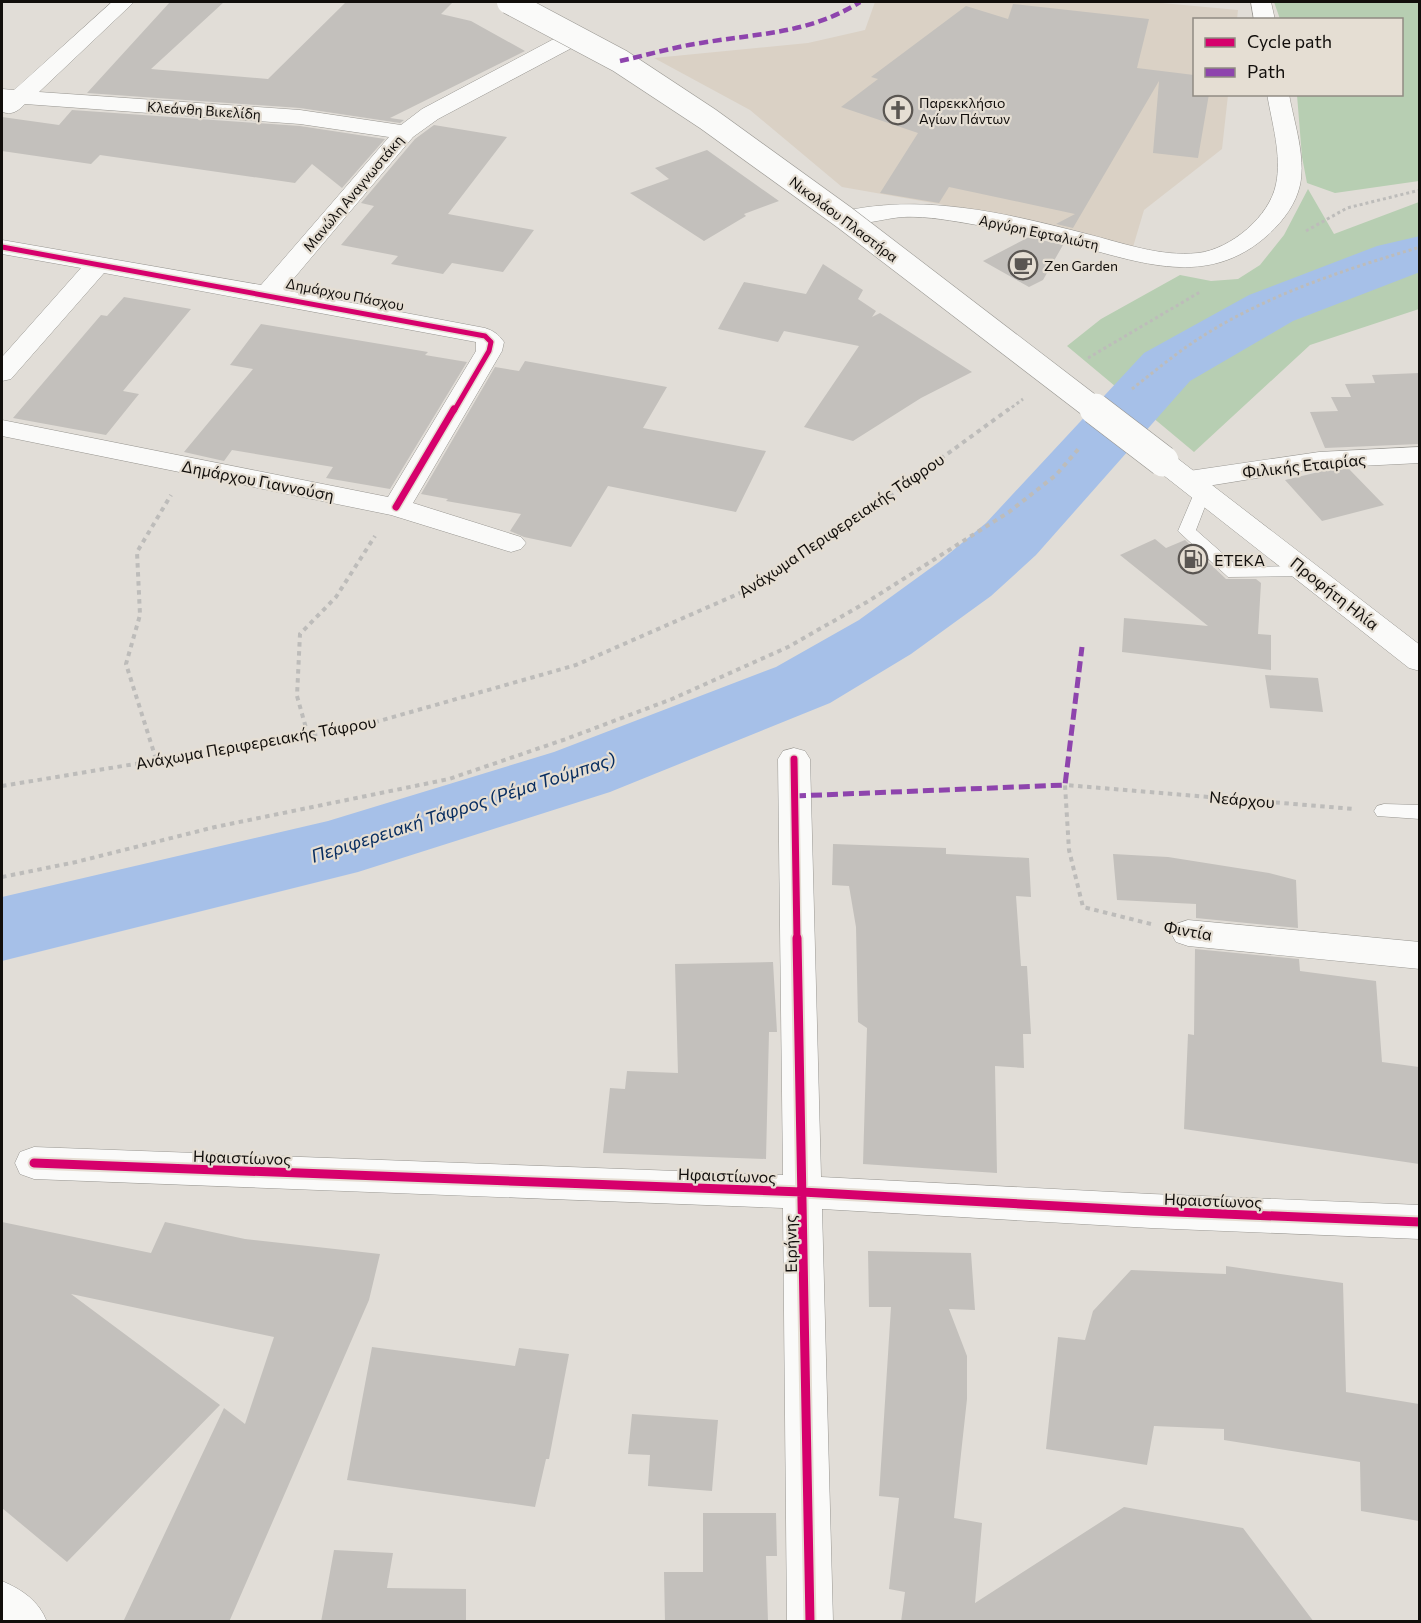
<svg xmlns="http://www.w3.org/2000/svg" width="1421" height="1623" viewBox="0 0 1421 1623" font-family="Commissioner,sans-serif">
<rect width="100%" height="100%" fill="#e1ddd7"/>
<path fill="#dad1c5" d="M 875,2 L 1151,2 L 1238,10 L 1237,19 L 1194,20 L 1194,94 L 1228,95 L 1222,149 L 1144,210 L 1133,247 L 939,204 L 842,187 L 750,110 L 654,58 L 808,43 L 865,30 Z"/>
<path fill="#b7ceb2" d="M 1274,2 L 1419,2 L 1419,181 L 1335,193 L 1307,183 L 1302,157 L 1297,95 L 1402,94 L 1402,20 L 1280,19 Z
M 1308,189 L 1334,234 L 1419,202 L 1419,309 L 1310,345 L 1194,452 L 1067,346 L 1101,319 L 1180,275 L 1211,281 L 1238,279 L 1260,265 L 1284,235 Z"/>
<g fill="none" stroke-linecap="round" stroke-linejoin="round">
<path fill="#a6c0e8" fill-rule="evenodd" d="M 1420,236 L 1420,272 L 1293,321 L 1190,381 L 1036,555 L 991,596 L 911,654 L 830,703 L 610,792 L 358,872 L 2,961 L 2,897 L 328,821 L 554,752 L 776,667 L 859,620 L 939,562 L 986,523 L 1144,353 L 1249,295 L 1377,246 Z"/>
</g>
<path fill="#c3c0bc" d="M 170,2 L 224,2 L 151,69 L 268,79 L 346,2 L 453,2 L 441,14 L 471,21 L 525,51 L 390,118 L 404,120 L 400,123 L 300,108 L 87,93 Z
M 1013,4 L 1149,19 L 1137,68 L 1194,75 L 1194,94 L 1209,94 L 1198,158 L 1153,153 L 1159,81 L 1073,228 L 1056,224 L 1075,214 L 949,187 L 939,203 L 880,193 L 918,133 L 841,107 L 878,79 L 871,77 L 966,6 L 1008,19 Z
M 72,110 L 300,126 L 385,139 L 342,188 L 312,164 L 295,183 L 100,155 L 91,164 L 2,151 L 2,117 L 59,125 Z
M 434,125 L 507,137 L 448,214 L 534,230 L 503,272 L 452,263 L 443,274 L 391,264 L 398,256 L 341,245 L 374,206 L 361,203 L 415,139 Z
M 707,150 L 779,201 L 744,214 L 746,216 L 704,241 L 630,193 L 669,179 L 655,168 Z
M 1029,237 L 1063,245 L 1043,280 L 1029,287 L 983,261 Z
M 823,264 L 863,290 L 858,299 L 876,311 L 872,317 L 880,313 L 972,372 L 921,398 L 853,441 L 804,427 L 859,346 L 784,331 L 778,342 L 718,329 L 744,282 L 806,294 Z
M 124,297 L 191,309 L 123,391 L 139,394 L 106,435 L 13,418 L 101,315 L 107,316 Z
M 261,324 L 428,352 L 425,355 L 467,362 L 390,489 L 326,478 L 333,467 L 232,450 L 224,461 L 184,452 L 253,369 L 230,365 Z
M 525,361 L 667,387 L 643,428 L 766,451 L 736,512 L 608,486 L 571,547 L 524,537 L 510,531 L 521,514 L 446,501 L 448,499 L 421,494 L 495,367 L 519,371 Z
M 1419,373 L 1419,444 L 1325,448 L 1310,412 L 1338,411 L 1331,397 L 1351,397 L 1345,384 L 1375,383 L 1372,375 Z
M 1349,469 L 1384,505 L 1322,521 L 1285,480 L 1327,470 Z
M 1155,539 L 1166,548 L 1185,540 L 1226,579 L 1256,579 L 1261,583 L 1258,634 L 1271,635 L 1271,670 L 1122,652 L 1124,618 L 1208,626 L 1120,555 Z
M 1265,675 L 1318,678 L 1323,712 L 1270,708 Z
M 833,844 L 946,848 L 946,854 L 1029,858 L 1031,897 L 1016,896 L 1021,966 L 1027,966 L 1031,1034 L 1023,1034 L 1024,1068 L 995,1066 L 997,1173 L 863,1164 L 867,1028 L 858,1022 L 856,927 L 849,886 L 832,885 Z
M 1113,854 L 1168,857 L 1269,873 L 1296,880 L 1298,928 L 1196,918 L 1196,904 L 1117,900 Z
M 1195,949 L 1299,959 L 1300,971 L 1376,981 L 1382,1062 L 1419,1067 L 1419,1164 L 1184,1129 L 1188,1034 L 1194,1035 Z
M 773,962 L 777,1032 L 769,1032 L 766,1159 L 603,1153 L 610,1088 L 625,1089 L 627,1071 L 678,1073 L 675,964 Z
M 2,1222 L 151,1253 L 165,1222 L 245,1239 L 380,1254 L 369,1300 L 229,1622 L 123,1622 L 224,1408 L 245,1424 L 274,1337 L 71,1294 L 220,1405 L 67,1562 L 2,1508 Z
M 868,1251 L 971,1253 L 975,1310 L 949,1309 L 967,1356 L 967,1399 L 954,1518 L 982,1523 L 975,1603 L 1124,1507 L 1243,1528 L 1314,1622 L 901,1622 L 905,1592 L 889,1589 L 899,1498 L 879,1496 L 891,1307 L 869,1307 Z
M 1226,1266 L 1343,1283 L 1346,1392 L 1419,1404 L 1419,1521 L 1361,1511 L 1360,1462 L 1224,1440 L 1224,1429 L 1154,1426 L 1147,1465 L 1046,1449 L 1058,1337 L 1085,1340 L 1093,1311 L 1131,1270 L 1226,1274 Z
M 372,1347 L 515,1366 L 519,1348 L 569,1354 L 549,1459 L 546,1459 L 535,1507 L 347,1480 Z
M 632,1414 L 718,1420 L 712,1491 L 648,1486 L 650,1455 L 628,1454 Z
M 703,1513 L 776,1513 L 777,1556 L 766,1556 L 768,1622 L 665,1622 L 664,1572 L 703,1572 Z
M 334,1550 L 393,1553 L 387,1588 L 466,1589 L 466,1622 L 321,1622 Z"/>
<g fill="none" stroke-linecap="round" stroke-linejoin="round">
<g stroke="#989691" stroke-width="1">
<path id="service" d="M 1203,486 L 1209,487 L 1211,491 L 1196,530 L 1238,567 L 1308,566 L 1314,568 L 1317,572 L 1314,576 L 1228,577 L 1178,531 L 1195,491 L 1197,487 Z
M 1384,804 L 1420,805 L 1420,819 L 1377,816 L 1374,811 L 1377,806 Z"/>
</g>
<g stroke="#989691" stroke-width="1">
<path id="minor" d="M 112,2 L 134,2 L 39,92 L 300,110 L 401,125 L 422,109 L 567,32 L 575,31 L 583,32 L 586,37 L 583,42 L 438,119 L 413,137 L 284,290 L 485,328 C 494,331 498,334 504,342 L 502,351 L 413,503 L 521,537 L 526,543 L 521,549 L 511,552 L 501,549 L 391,515 L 2,436 L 2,420 L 388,497 L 476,351 L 476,342 L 104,273 L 11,379 L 2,381 L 2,357 L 81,268 L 2,254 L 2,240 L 261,285 L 389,137 L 300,124 L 25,104 C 17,112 12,115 2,112 L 2,89 L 14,90 Z
M 1251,2 L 1271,2 L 1275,20 L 1254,20 Z
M 1267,94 L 1289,94 C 1294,123 1306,156 1300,185 C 1296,204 1283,221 1269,234 C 1208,290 1140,262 1070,244 C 1039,237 1008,230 977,225 C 953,221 928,216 904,217 C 883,218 857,228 836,223 L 833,218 L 836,213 C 920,192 1005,213 1087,234 C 1123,243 1160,257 1198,253 C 1231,249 1270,216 1276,184 C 1282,156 1272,123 1267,94 Z
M 1420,447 L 1420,463 L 1319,468 L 1189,489 L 1179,486 L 1175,480 L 1179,474 L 1189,471 L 1319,452 Z
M 794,748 L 805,751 L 810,759 L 821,1177 L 1151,1194 L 1420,1205 L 1420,1239 L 1151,1228 L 822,1209 L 833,1622 L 787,1622 L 783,1208 L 34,1179 L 20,1174 L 15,1163 L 20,1152 L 34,1147 L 783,1175 L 778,759 L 783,751 Z
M 1188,920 L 1420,942 L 1420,969 L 1188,946 L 1176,942 L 1171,933 L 1176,924 Z
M 2,1581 C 23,1590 39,1601 47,1622 L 2,1622 Z"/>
</g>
<g stroke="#989691" stroke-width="1">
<path id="secondary" d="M 1163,453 L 1173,455 L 1420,645 L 1420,671 L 1409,668 L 1153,467 L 1149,461 L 1153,455 Z"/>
</g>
<path stroke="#bdbcba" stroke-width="3" stroke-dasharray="3 3" stroke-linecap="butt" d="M 1306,231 L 1347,208 L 1420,190
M 1088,358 L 1200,292
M 1132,389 C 1156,370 1180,350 1206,334 C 1272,293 1347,269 1420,247
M 1007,411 L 1023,399"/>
<path stroke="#bdbcba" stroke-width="4" stroke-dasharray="4.5 4.5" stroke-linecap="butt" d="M 308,735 L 297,696 L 300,634 L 336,597 L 375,536
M 156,759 L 126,664 L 140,615 L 137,552 L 171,495
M 2,786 L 358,727 L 576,665 L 747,590 L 895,492 L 1009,409
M 2,877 L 76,862 L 215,827 L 449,779 L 566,739 L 672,699 L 788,647 L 867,602 L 1009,512 L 1056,475 L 1081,446
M 1151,924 L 1083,907 L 1069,850 L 1065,785 L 1354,809"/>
<use href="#service" fill="#fafaf9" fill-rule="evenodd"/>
<use href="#minor" fill="#fafaf9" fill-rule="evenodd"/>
<use href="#secondary" fill="#fafaf9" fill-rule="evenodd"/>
<g stroke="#989691" stroke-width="25" stroke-linecap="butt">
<path id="secondary-bridge-far1" d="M 509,2 L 620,61 L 708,119 L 845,218 L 1097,411"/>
</g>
<g stroke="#989691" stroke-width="32" stroke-linecap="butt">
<path id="secondary-bridge" d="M 1095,409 L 1163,461"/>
</g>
<use href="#secondary-bridge-far1" stroke="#fafaf9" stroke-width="24"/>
<use href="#secondary-bridge" stroke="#fafaf9" stroke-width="31"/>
<path stroke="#8e44ad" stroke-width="4.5" stroke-dasharray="9 4.5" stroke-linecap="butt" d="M 620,61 C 647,55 674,47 701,43 C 759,33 809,34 860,2"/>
<path stroke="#8e44ad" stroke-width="5" stroke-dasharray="11 5" stroke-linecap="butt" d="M 795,796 L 1065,785 L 1082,647"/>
<g stroke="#e5ded3" stroke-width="8">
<path id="cycleway-far2" d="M 2,247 L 485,336 L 491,342 L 489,351 L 454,411"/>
</g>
<g stroke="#e5ded3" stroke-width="10">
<path id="cycleway-far1" d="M 396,507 L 454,409
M 794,759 L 797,940"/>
</g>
<g stroke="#e5ded3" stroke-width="13">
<path id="cycleway" d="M 797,938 L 810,1622
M 34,1163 L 802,1192 L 1151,1211 L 1420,1222"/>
</g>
<use href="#cycleway-far2" stroke="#d6006c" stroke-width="5"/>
<use href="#cycleway-far1" stroke="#d6006c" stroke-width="7"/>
<use href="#cycleway" stroke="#d6006c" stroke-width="9"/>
</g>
<defs>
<g id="church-ring" transform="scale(1.5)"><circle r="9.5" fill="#e5ded3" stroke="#5a5652" stroke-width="1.5"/><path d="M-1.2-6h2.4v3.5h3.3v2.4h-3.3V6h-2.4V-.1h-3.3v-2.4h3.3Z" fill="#5a5652"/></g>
<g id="cafe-ring" transform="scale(1.5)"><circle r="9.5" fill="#e5ded3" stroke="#5a5652" stroke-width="1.5"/><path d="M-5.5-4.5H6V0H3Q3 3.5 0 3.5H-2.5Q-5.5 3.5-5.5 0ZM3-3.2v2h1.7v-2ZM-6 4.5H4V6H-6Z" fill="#5a5652"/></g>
<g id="fuel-ring" transform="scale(1.5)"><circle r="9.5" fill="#e5ded3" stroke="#5a5652" stroke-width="1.5"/><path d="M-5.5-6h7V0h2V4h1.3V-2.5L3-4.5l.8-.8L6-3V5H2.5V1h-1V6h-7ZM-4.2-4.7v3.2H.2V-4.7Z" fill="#5a5652"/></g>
</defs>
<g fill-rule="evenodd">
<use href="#church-ring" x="898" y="110"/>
<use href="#cafe-ring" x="1023" y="265"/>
<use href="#fuel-ring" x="1193" y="559"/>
</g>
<g text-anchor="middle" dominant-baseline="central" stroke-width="4.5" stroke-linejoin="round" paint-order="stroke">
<g font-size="14" fill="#110e0b" stroke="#e5ded3" text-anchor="start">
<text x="919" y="102">Παρεκκλήσιο<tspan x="919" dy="16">Αγίων Πάντων</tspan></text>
<text x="1044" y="265">Zen Garden</text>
</g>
<g font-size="14" fill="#110e0b" stroke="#e5ded3">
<text transform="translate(204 110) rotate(4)">Κλεάνθη Βικελίδη</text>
<text transform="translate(353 193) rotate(-50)">Μανώλη Αναγνωστάκη</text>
<text transform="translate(844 219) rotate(37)">Νικολάου Πλαστήρα</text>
<text transform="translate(1039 232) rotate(12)">Αργύρη Εφταλιώτη</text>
<text transform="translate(345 294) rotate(11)">Δημάρχου Πάσχου</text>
</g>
<g font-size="16" fill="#110e0b" stroke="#e5ded3">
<text transform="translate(1304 465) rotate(-6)">Φιλικής Εταιρίας</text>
<text transform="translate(258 480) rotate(11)">Δημάρχου Γιαννούση</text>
<text transform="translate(841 525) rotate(-34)">Ανάχωμα Περιφερειακής Τάφρου</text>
<text transform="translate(1335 593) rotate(38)">Προφήτη Ηλία</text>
<text transform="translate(256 742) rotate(-10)">Ανάχωμα Περιφερειακής Τάφρου</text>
<text transform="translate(1242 799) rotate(5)">Νεάρχου</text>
<text transform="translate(1188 930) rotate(10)">Φιντία</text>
<text transform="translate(242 1157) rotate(2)">Ηφαιστίωνος</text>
<text transform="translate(727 1175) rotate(2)">Ηφαιστίωνος</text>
<text transform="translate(1213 1200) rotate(2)">Ηφαιστίωνος</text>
<text transform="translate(790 1244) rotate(-91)">Ειρήνης</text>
</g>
<g font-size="16" fill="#110e0b" stroke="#e5ded3" text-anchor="start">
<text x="1214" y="559">ΕΤΕΚΑ</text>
</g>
<g font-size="18" font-style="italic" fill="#072d60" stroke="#e5ded3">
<text transform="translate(463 807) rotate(-18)">Περιφερειακή Τάφρος (Ρέμα Τούμπας)</text>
</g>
</g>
<rect width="1421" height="1623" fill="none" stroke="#110e0b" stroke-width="6"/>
<rect x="1193" y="18" width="210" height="78" fill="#e5ded3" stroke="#908b83" stroke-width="1.5"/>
<rect x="1205" y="38" width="30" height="9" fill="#d6006c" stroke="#908b83" stroke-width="1.5"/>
<text x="1247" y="48" font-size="18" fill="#110e0b">Cycle path</text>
<rect x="1205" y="68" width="30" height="9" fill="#8e44ad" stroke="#908b83" stroke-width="1.5"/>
<text x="1247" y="78" font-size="18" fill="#110e0b">Path</text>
</svg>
